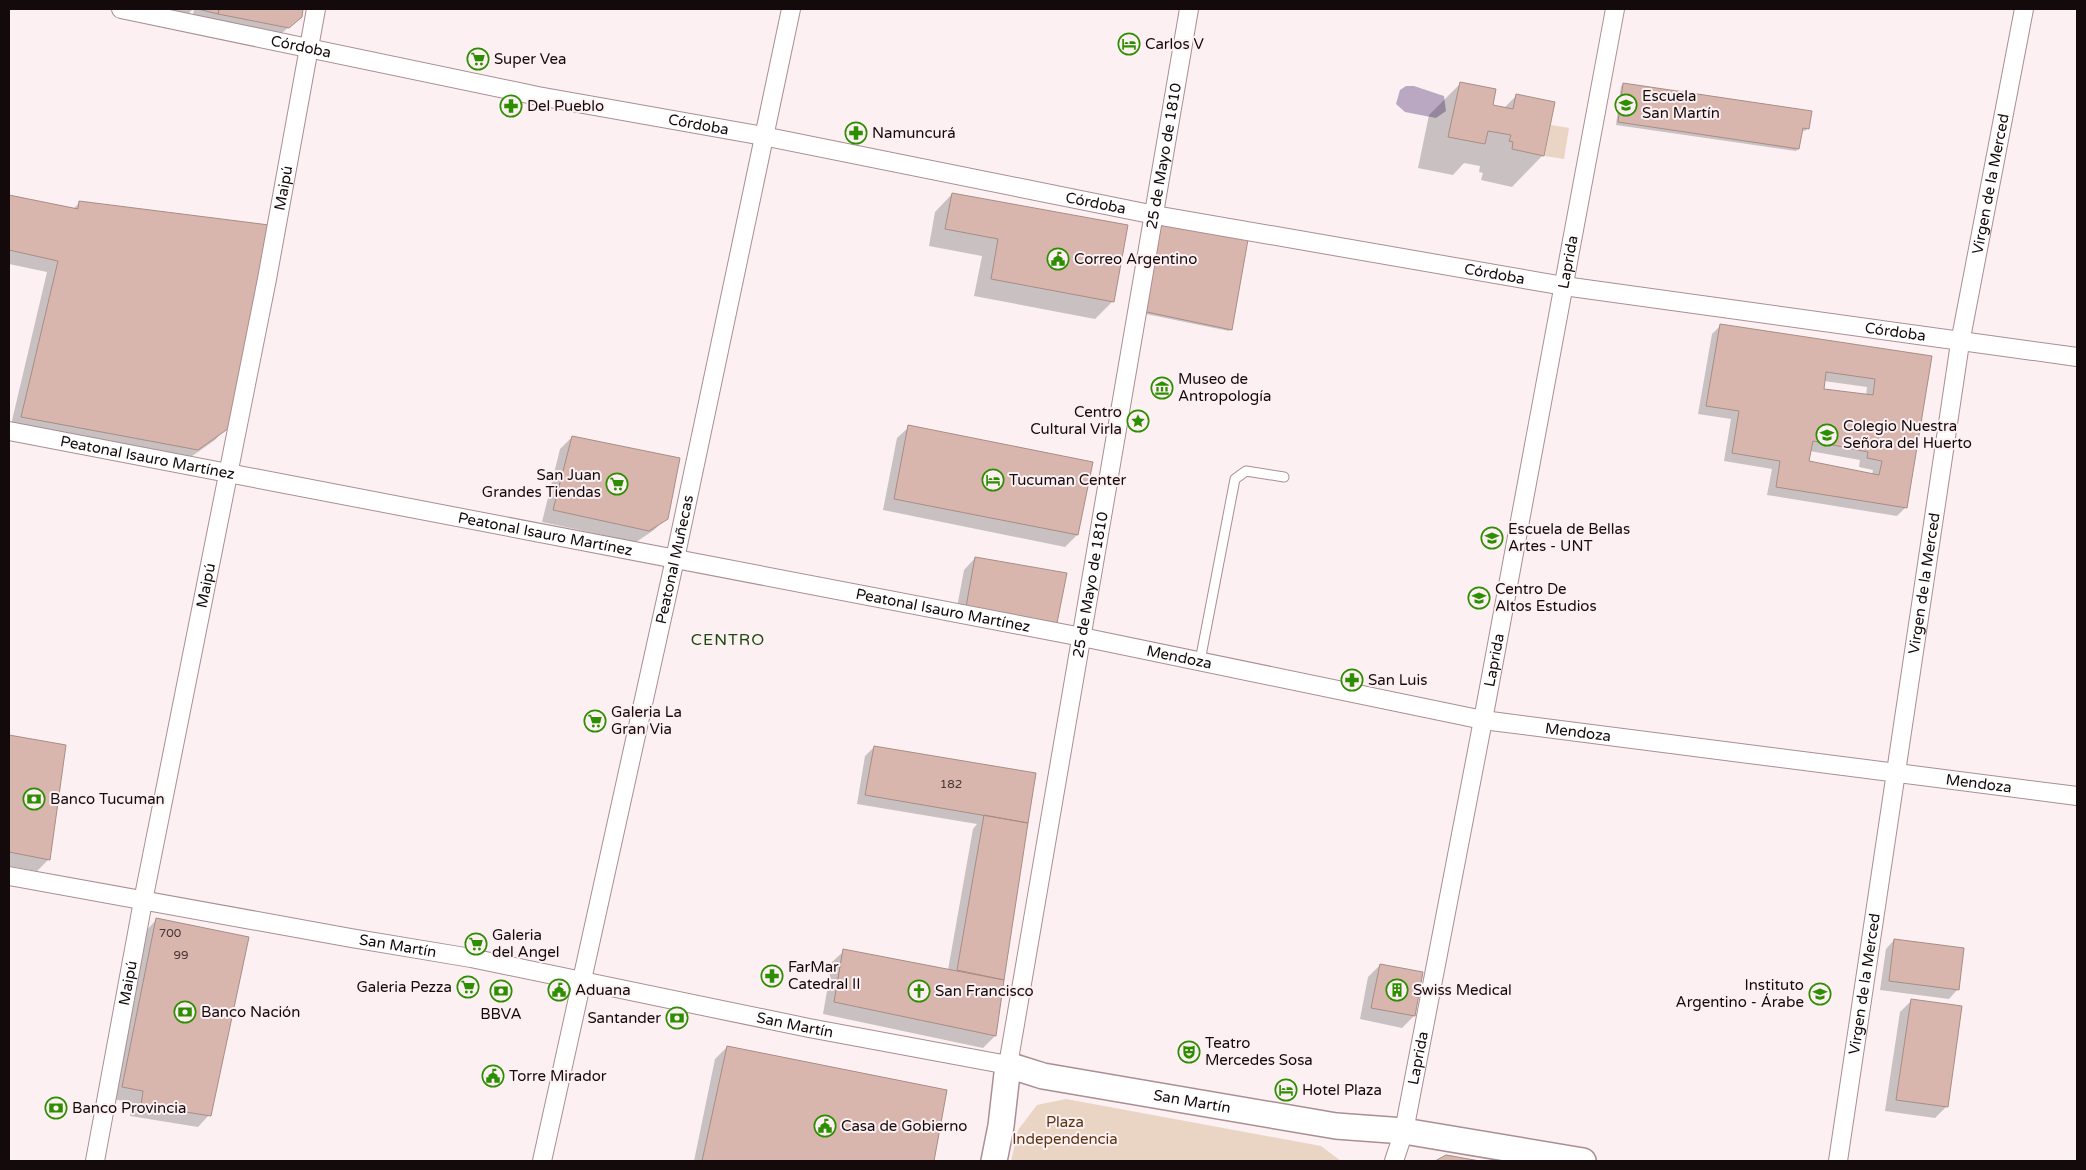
<svg xmlns="http://www.w3.org/2000/svg" width="2086" height="1170" viewBox="0 0 2086 1170" font-family="'Varela Round',sans-serif">
<rect width="100%" height="100%" fill="#fcf0f2"/>
<path fill="#ead4c3" d="M 1551,125 L 1569,128 L 1564,159 L 1545,156 Z
M 1066,1099 L 1321,1146 L 1341,1161 L 1011,1161 L 1018,1130 L 1037,1105 Z"/>
<path fill="#baa8c2" d="M 1406,86 L 1414,86 L 1444,96 L 1446,111 L 1436,118 L 1405,112 L 1396,104 L 1400,90 Z"/>
<path fill="#0003" fill-rule="evenodd" d="M 141,9 L 193,9 L 181,21 Z
M 194,9 L 302,9 L 301,16 L 282,33 L 193,15 Z
M 1460,84 L 1491,106 L 1504,108 L 1517,95 L 1543,155 L 1512,187 L 1481,180 L 1483,173 L 1479,172 L 1480,166 L 1464,163 L 1453,175 L 1418,168 L 1429,115 Z
M 1624,84 L 1808,128 L 1805,131 L 1801,130 L 1798,149 L 1796,151 L 1616,125 L 1621,86 Z
M 952,194 L 1113,301 L 1095,319 L 974,296 L 982,256 L 929,246 L 935,212 Z
M 9,196 L 73,209 L 80,202 L 227,427 L 215,440 L 185,461 L 10,429 L 47,272 L 9,264 Z
M 1157,223 L 1231,329 L 1229,331 L 1141,313 Z
M 1720,326 L 1931,358 L 1906,507 L 1897,516 L 1767,495 L 1772,469 L 1724,461 L 1731,419 L 1698,414 L 1712,334 ZM 1824,381 L 1867,387 L 1866,396 L 1822,390 ZM 1810,451 L 1860,460 L 1859,467 L 1873,470 L 1872,475 L 1808,462 Z
M 909,427 L 1091,463 L 1077,535 L 1065,547 L 883,510 L 897,438 Z
M 572,437 L 666,518 L 654,530 L 636,542 L 542,522 L 560,449 Z
M 975,558 L 1056,622 L 1045,634 L 955,618 L 964,570 Z
M 9,737 L 64,746 L 49,859 L 37,871 L 9,866 Z
M 874,747 L 1027,823 L 995,1036 L 983,1048 L 823,1014 L 832,962 L 844,951 L 948,970 L 973,829 L 977,824 L 857,804 L 865,756 Z
M 156,920 L 209,1115 L 198,1127 L 130,1116 L 132,1102 L 111,1099 L 145,932 Z
M 1894,940 L 1957,990 L 1949,999 L 1880,990 L 1886,949 Z
M 1380,965 L 1422,973 L 1414,1016 L 1402,1028 L 1360,1019 L 1368,977 Z
M 1912,1000 L 1946,1107 L 1935,1118 L 1885,1111 L 1900,1012 Z
M 727,1047 L 945,1091 L 933,1161 L 694,1161 L 715,1059 Z"/>
<path fill="#d9b6ad" stroke="#a78d86" fill-rule="evenodd" d="M 198,9 L 219,9 L 218,14 Z
M 219,9 L 303,9 L 302,17 L 289,28 L 218,14 Z
M 1460,82 L 1496,89 L 1493,105 L 1513,109 L 1516,94 L 1555,102 L 1544,156 L 1512,149 L 1513,142 L 1509,141 L 1511,135 L 1488,131 L 1485,144 L 1448,137 Z
M 1623,83 L 1812,111 L 1809,129 L 1803,128 L 1799,149 L 1618,122 Z
M 952,193 L 1128,225 L 1114,302 L 991,279 L 998,239 L 945,229 Z
M 9,195 L 78,209 L 79,201 L 269,225 L 229,428 L 198,450 L 21,417 L 58,261 L 9,250 Z
M 1159,219 L 1249,234 L 1232,330 L 1142,311 Z
M 1720,324 L 1932,356 L 1907,508 L 1776,487 L 1780,461 L 1732,453 L 1739,411 L 1706,406 ZM 1826,372 L 1875,379 L 1873,395 L 1824,389 ZM 1813,441 L 1868,452 L 1867,458 L 1882,461 L 1879,475 L 1809,461 Z
M 908,425 L 1093,462 L 1078,535 L 894,499 Z
M 572,436 L 680,458 L 668,519 L 649,531 L 553,510 Z
M 975,557 L 1067,573 L 1057,623 L 966,607 Z
M 9,735 L 66,745 L 50,860 L 9,852 Z
M 874,746 L 1036,773 L 1028,823 L 865,795 Z
M 984,815 L 1028,823 L 1004,980 L 957,970 Z
M 156,918 L 249,937 L 211,1116 L 141,1105 L 143,1091 L 122,1087 Z
M 1894,939 L 1964,948 L 1959,990 L 1889,981 Z
M 843,949 L 1004,980 L 996,1036 L 834,1002 Z
M 1380,964 L 1423,972 L 1415,1016 L 1371,1008 Z
M 1911,999 L 1962,1006 L 1948,1107 L 1896,1100 Z
M 727,1046 L 947,1090 L 934,1161 L 702,1161 Z
M 1446,1155 L 1480,1161 L 1435,1161 Z"/>
<g fill="none" stroke-linecap="round" stroke-linejoin="round">
<g stroke="#aa8e92" stroke-width="11">
<path id="lane" d="M 1200,661 L 1235,479 L 1246,471 L 1284,477"/>
</g>
<g stroke="#aa8e92" stroke-width="20">
<g id="street">
<path id="s1" d="M 121,9 L 538,96 L 763,136 L 1155,215 L 1564,286 L 2077,357"/>
<path id="s2" d="M 9,431 L 1082,637 L 1483,720 L 2077,796"/>
<path id="s3" d="M 9,876 L 351,938 L 471,958 L 809,1028 L 1008,1065 L 1189,9"/>
<path id="s4" d="M 95,1161 L 143,901 L 267,279 L 316,9"/>
<path id="s5" d="M 542,1161 L 675,559 L 791,9"/>
<path id="s6" d="M 1394,1161 L 1404,1131 L 1483,720 L 1615,9"/>
<path id="s7" d="M 1838,1161 L 1960,343 L 2024,9"/>
</g>
</g>
<g stroke="#aa8e92" stroke-width="28">
<g id="secondary">
<path id="s8" d="M 994,1161 L 1001,1126 L 1008,1065 L 1043,1076 L 1336,1126 L 1404,1131 L 1583,1161"/>
</g>
</g>
<use href="#lane" stroke="#fff" stroke-width="9"/>
<use href="#street" stroke="#fff" stroke-width="18"/>
<use href="#secondary" stroke="#fff" stroke-width="25"/>
</g>
<defs>
<g id="hotel-ring" transform="scale(1.125)"><circle r="9.5" fill="#fcf0f2" stroke="#2e8e02" stroke-width="1.5"/><path d="M-6-4.5h1.5V1H6V5H4.5V3h-9V5H-6ZM-4 0a1.8 1.8 0 1 1 3.6 0ZM.5 0V-2.5h3Q6-2.5 6 0Z" fill="#2e8e02"/></g>
<g id="supermarket-ring" transform="scale(1.125)"><circle r="9.5" fill="#fcf0f2" stroke="#2e8e02" stroke-width="1.5"/><path d="M-6-5.5h2.5l.6 2H6L4.5 2H-2.5L-4.4-4H-6ZM-1.5 3.2a1.3 1.3 0 1 0 .1 0ZM3 3.2a1.3 1.3 0 1 0 .1 0Z" fill="#2e8e02"/></g>
<g id="school-ring" transform="scale(1.125)"><circle r="9.5" fill="#fcf0f2" stroke="#2e8e02" stroke-width="1.5"/><path d="M0-5L7-2L0 1L-7-2ZM-4 1L0 2.5L4 1V4Q0 6-4 4Z" fill="#2e8e02"/></g>
<g id="pharmacy-ring" transform="scale(1.125)"><circle r="9.5" fill="#fcf0f2" stroke="#2e8e02" stroke-width="1.5"/><path d="M-2-6h4v4h4v4h-4v4h-4v-4h-4v-4h4Z" fill="#2e8e02"/></g>
<g id="civic-ring" transform="scale(1.125)"><circle r="9.5" fill="#fcf0f2" stroke="#2e8e02" stroke-width="1.5"/><path d="M-.6-6.5H3V-4.5H.6V-3L4-1V1h2V6H-6V1h2V-1L-.6-3ZM-1.2 2.5V6h2.4V2.5Z" fill="#2e8e02"/></g>
<g id="museum-ring" transform="scale(1.125)"><circle r="9.5" fill="#fcf0f2" stroke="#2e8e02" stroke-width="1.5"/><path d="M0-6L6-3V-2H-6V-3ZM-5-1h2V3h-2ZM-1-1h2V3h-2ZM3-1h2V3H3ZM-6 4H6V6H-6Z" fill="#2e8e02"/></g>
<g id="sight-ring" transform="scale(1.125)"><circle r="9.5" fill="#fcf0f2" stroke="#2e8e02" stroke-width="1.5"/><path d="M0-6L1.8-2.2L6-1.7L2.9 1.2L3.7 5.4L0 3.3L-3.7 5.4L-2.9 1.2L-6-1.7L-1.8-2.2Z" fill="#2e8e02"/></g>
<g id="university-ring" transform="scale(1.125)"><circle r="9.5" fill="#fcf0f2" stroke="#2e8e02" stroke-width="1.5"/><path d="M0-5L7-2L0 1L-7-2ZM-4 1L0 2.5L4 1V4Q0 6-4 4Z" fill="#2e8e02"/></g>
<g id="bank-ring" transform="scale(1.125)"><circle r="9.5" fill="#fcf0f2" stroke="#2e8e02" stroke-width="1.5"/><path d="M-6-4H6V4H-6ZM0-2.3a2.3 2.3 0 1 0 0 4.6a2.3 2.3 0 1 0 0-4.6Z" fill="#2e8e02"/></g>
<g id="building-ring" transform="scale(1.125)"><circle r="9.5" fill="#fcf0f2" stroke="#2e8e02" stroke-width="1.5"/><path d="M-4-6H4V6H1V3H-1V6H-4ZM-2.5-4.3h1.7v1.8h-1.7ZM.8-4.3h1.7v1.8H.8ZM-2.5-1h1.7V.8h-1.7ZM.8-1h1.7V.8H.8Z" fill="#2e8e02"/></g>
<g id="church-ring" transform="scale(1.125)"><circle r="9.5" fill="#fcf0f2" stroke="#2e8e02" stroke-width="1.5"/><path d="M-1.2-6h2.4v3.5h3.3v2.4h-3.3V6h-2.4V-.1h-3.3v-2.4h3.3Z" fill="#2e8e02"/></g>
<g id="theatre-ring" transform="scale(1.125)"><circle r="9.5" fill="#fcf0f2" stroke="#2e8e02" stroke-width="1.5"/><path d="M-5-5.5Q0-4 5-5.5V0Q5 5 0 6Q-5 5-5 0ZM-3.3-2.5H-1v1.5H-3.3ZM1-2.5H3.3v1.5H1ZM-2.8 1Q0 5.5 2.8 1Z" fill="#2e8e02"/></g>
</defs>
<g fill-rule="evenodd">
<use href="#hotel-ring" x="1129" y="44"/>
<use href="#supermarket-ring" x="478" y="59"/>
<use href="#school-ring" x="1626" y="105"/>
<use href="#pharmacy-ring" x="511" y="106"/>
<use href="#pharmacy-ring" x="856" y="133"/>
<use href="#civic-ring" x="1058" y="259"/>
<use href="#museum-ring" x="1162" y="388"/>
<use href="#sight-ring" x="1138" y="421"/>
<use href="#school-ring" x="1827" y="435"/>
<use href="#hotel-ring" x="993" y="480"/>
<use href="#supermarket-ring" x="617" y="484"/>
<use href="#school-ring" x="1492" y="538"/>
<use href="#university-ring" x="1479" y="598"/>
<use href="#pharmacy-ring" x="1352" y="680"/>
<use href="#supermarket-ring" x="595" y="721"/>
<use href="#bank-ring" x="34" y="799"/>
<use href="#supermarket-ring" x="476" y="944"/>
<use href="#pharmacy-ring" x="772" y="976"/>
<use href="#supermarket-ring" x="468" y="987"/>
<use href="#civic-ring" x="559" y="990"/>
<use href="#building-ring" x="1397" y="990"/>
<use href="#bank-ring" x="501" y="991"/>
<use href="#church-ring" x="919" y="991"/>
<use href="#school-ring" x="1820" y="994"/>
<use href="#bank-ring" x="185" y="1012"/>
<use href="#bank-ring" x="677" y="1018"/>
<use href="#theatre-ring" x="1189" y="1052"/>
<use href="#civic-ring" x="493" y="1076"/>
<use href="#hotel-ring" x="1286" y="1090"/>
<use href="#bank-ring" x="56" y="1108"/>
<use href="#civic-ring" x="825" y="1126"/>
</g>
<g text-anchor="middle" dominant-baseline="central" stroke-width="4" stroke-linejoin="round" paint-order="stroke">
<g font-size="12" fill="#453534">
<text x="951" y="784">182</text>
<text x="170" y="933">700</text>
<text x="181" y="955">99</text>
</g>
<g font-size="15" fill="#140a0c" stroke="#fcf0f2" text-anchor="start">
<text x="1145" y="44">Carlos V</text>
<text x="494" y="59">Super Vea</text>
<text x="1642" y="96">Escuela<tspan x="1642" dy="17">San Martín</tspan></text>
<text x="527" y="106">Del Pueblo</text>
<text x="872" y="133">Namuncurá</text>
<text x="1074" y="259">Correo Argentino</text>
<text x="1178" y="379">Museo de<tspan x="1178" dy="17">Antropología</tspan></text>
<text x="1122" y="412" text-anchor="end">Centro<tspan x="1122" dy="17">Cultural Virla</tspan></text>
<text x="1843" y="426">Colegio Nuestra<tspan x="1843" dy="17">Señora del Huerto</tspan></text>
<text x="601" y="475" text-anchor="end">San Juan<tspan x="601" dy="17">Grandes Tiendas</tspan></text>
<text x="1009" y="480">Tucuman Center</text>
<text x="1508" y="529">Escuela de Bellas<tspan x="1508" dy="17">Artes - UNT</tspan></text>
<text x="1495" y="589">Centro De<tspan x="1495" dy="17">Altos Estudios</tspan></text>
<text x="1368" y="680">San Luis</text>
<text x="611" y="712">Galeria La<tspan x="611" dy="17">Gran Via</tspan></text>
<text x="50" y="799">Banco Tucuman</text>
<text x="492" y="935">Galeria<tspan x="492" dy="17">del Angel</tspan></text>
<text x="788" y="967">FarMar<tspan x="788" dy="17">Catedral II</tspan></text>
<text x="1804" y="985" text-anchor="end">Instituto<tspan x="1804" dy="17">Argentino - Árabe</tspan></text>
<text x="452" y="987" text-anchor="end">Galeria Pezza</text>
<text x="575" y="990">Aduana</text>
<text x="1413" y="990">Swiss Medical</text>
<text x="935" y="991">San Francisco</text>
<text x="201" y="1012">Banco Nación</text>
<text x="501" y="1014" text-anchor="middle">BBVA</text>
<text x="661" y="1018" text-anchor="end">Santander</text>
<text x="1205" y="1043">Teatro<tspan x="1205" dy="17">Mercedes Sosa</tspan></text>
<text x="509" y="1076">Torre Mirador</text>
<text x="1302" y="1090">Hotel Plaza</text>
<text x="72" y="1108">Banco Provincia</text>
<text x="841" y="1126">Casa de Gobierno</text>
</g>
<g font-size="15" fill="#140a0c" stroke="#fcf0f2">
<text stroke="none"><textPath href="#s1" startOffset="184">Córdoba</textPath></text>
<text stroke="none"><textPath href="#s1" startOffset="589">Córdoba</textPath></text>
<text stroke="none"><textPath href="#s3" startOffset="1939">25 de Mayo de 1810</textPath></text>
<text stroke="none"><textPath href="#s7" startOffset="989">Virgen de la Merced</textPath></text>
<text stroke="none"><textPath href="#s4" startOffset="991">Maipú</textPath></text>
<text stroke="none"><textPath href="#s1" startOffset="994">Córdoba</textPath></text>
<text stroke="none"><textPath href="#s6" startOffset="916">Laprida</textPath></text>
<text stroke="none"><textPath href="#s1" startOffset="1399">Córdoba</textPath></text>
<text stroke="none"><textPath href="#s1" startOffset="1804">Córdoba</textPath></text>
<text stroke="none"><textPath href="#s2" startOffset="141">Peatonal Isauro Martínez</textPath></text>
<text stroke="none"><textPath href="#s2" startOffset="546">Peatonal Isauro Martínez</textPath></text>
<text stroke="none"><textPath href="#s5" startOffset="616">Peatonal Muñecas</textPath></text>
<text stroke="none"><textPath href="#s7" startOffset="584">Virgen de la Merced</textPath></text>
<text stroke="none"><textPath href="#s4" startOffset="586">Maipú</textPath></text>
<text stroke="none"><textPath href="#s3" startOffset="1504">25 de Mayo de 1810</textPath></text>
<text stroke="none"><textPath href="#s2" startOffset="951">Peatonal Isauro Martínez</textPath></text>
<text stroke="none"><textPath href="#s2" startOffset="1192">Mendoza</textPath></text>
<text stroke="none"><textPath href="#s6" startOffset="511">Laprida</textPath></text>
<text stroke="none"><textPath href="#s2" startOffset="1598">Mendoza</textPath></text>
<text stroke="none"><textPath href="#s2" startOffset="2002">Mendoza</textPath></text>
<text stroke="none"><textPath href="#s3" startOffset="395">San Martín</textPath></text>
<text stroke="none"><textPath href="#s4" startOffset="181">Maipú</textPath></text>
<text stroke="none"><textPath href="#s7" startOffset="179">Virgen de la Merced</textPath></text>
<text stroke="none"><textPath href="#s3" startOffset="800">San Martín</textPath></text>
<text stroke="none"><textPath href="#s6" startOffset="106">Laprida</textPath></text>
<text stroke="none"><textPath href="#s8" startOffset="285">San Martín</textPath></text>
</g>
<g font-size="15" fill="#5b3511" stroke="#fcf0f2">
<text x="1065" y="1122">Plaza<tspan x="1065" dy="17">Independencia</tspan></text>
</g>
<g font-size="16" letter-spacing="1" fill="#1c490e" stroke="#fcf0f2">
<text x="728" y="640">CENTRO</text>
</g>
</g>
<rect width="2086" height="1170" fill="none" stroke="#140a0c" stroke-width="20"/>
</svg>
